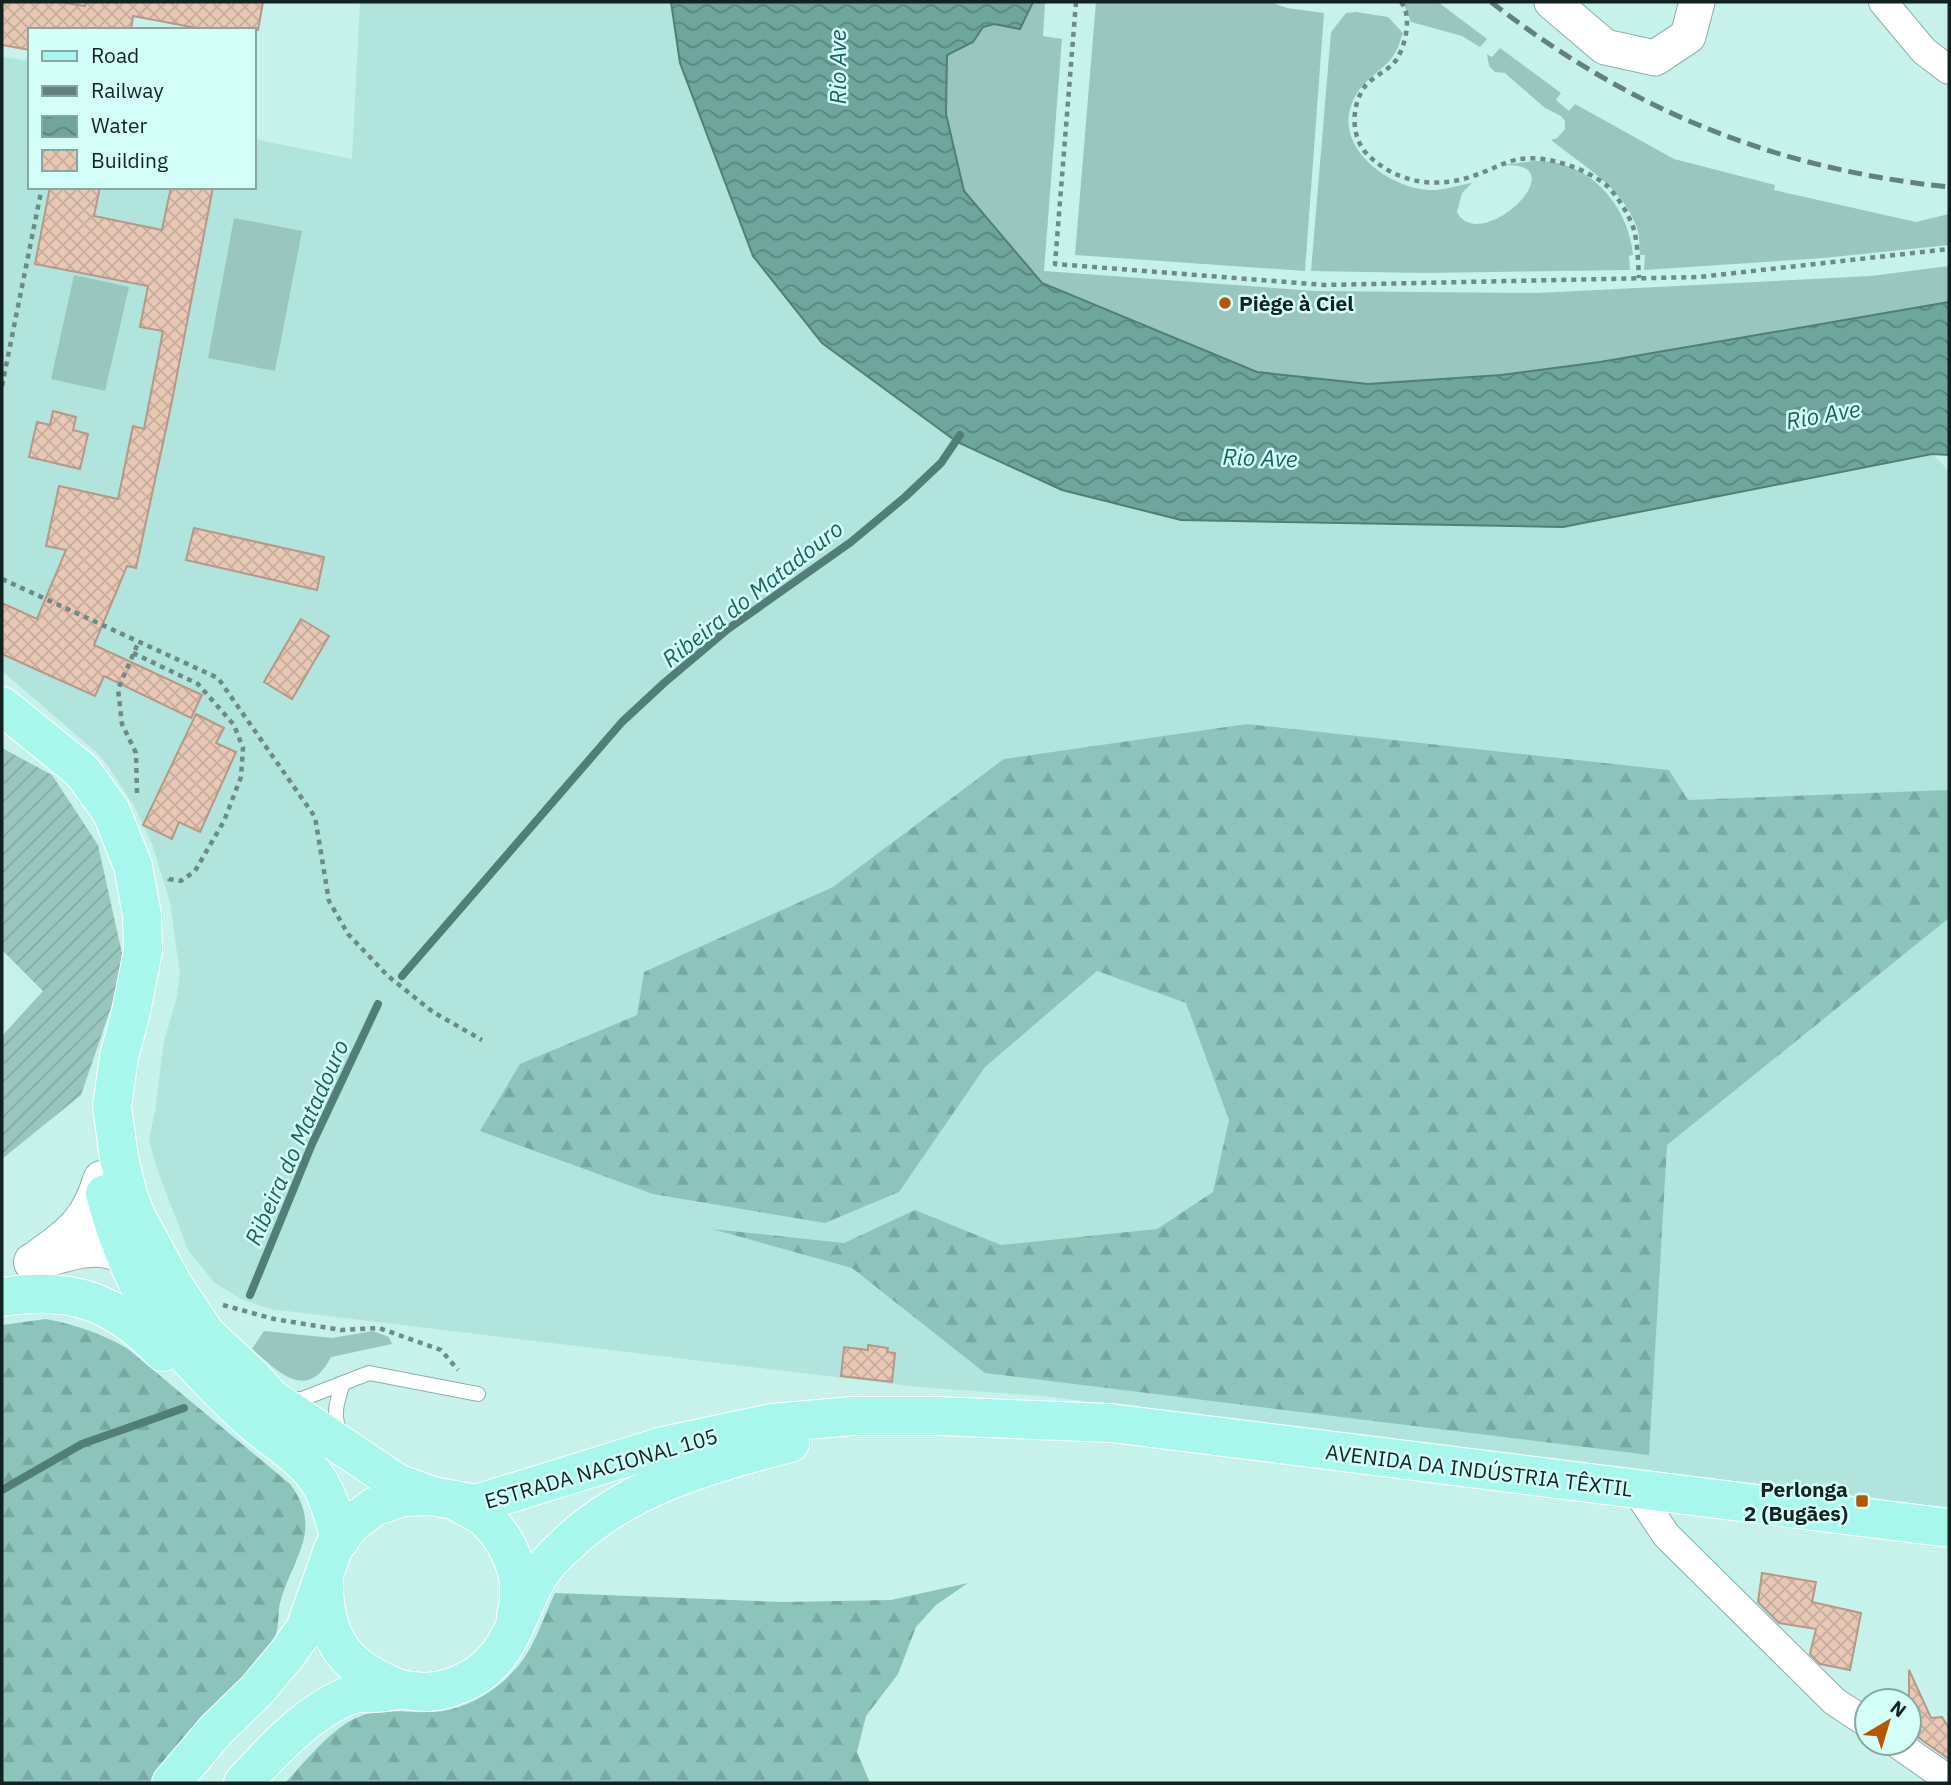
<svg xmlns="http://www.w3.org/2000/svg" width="1951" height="1785" viewBox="0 0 1951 1785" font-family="'IBM Plex Sans',sans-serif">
<defs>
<pattern id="forest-firs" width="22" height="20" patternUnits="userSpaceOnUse" patternTransform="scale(1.75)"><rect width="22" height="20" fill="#8cc4bc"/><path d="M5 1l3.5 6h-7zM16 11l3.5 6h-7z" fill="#78a8a1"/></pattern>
<pattern id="garden-furrows" width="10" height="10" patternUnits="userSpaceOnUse" patternTransform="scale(1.75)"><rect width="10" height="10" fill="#99c7c0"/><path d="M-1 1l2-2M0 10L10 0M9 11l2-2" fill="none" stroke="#83aba5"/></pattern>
<pattern id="water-waves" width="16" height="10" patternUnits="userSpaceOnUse" patternTransform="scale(1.75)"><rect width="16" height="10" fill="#6ea59d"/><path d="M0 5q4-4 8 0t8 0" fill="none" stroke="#598680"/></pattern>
<pattern id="building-cross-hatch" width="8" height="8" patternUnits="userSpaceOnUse" patternTransform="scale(1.75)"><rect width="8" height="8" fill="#e8c8b5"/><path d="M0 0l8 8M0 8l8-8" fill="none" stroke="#c6ac9b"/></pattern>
</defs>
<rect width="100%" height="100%" fill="#c7f1eb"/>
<path fill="#b1e4dc" d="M 360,2 L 671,2 L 680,63 L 753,256 L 1062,490 L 1181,520 L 1563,527 L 1932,454 L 1949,471 L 1949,1508 L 1043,1396 L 918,1387 L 270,1309 L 241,1299 L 214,1282 L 188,1250 L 156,1166 L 149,1139 L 155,1112 L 164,1041 L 176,1001 L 180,974 L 170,902 L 152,844 L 134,806 L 109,767 L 96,752 L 2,671 L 2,57 L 30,61 L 30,187 L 254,187 L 254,139 L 352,159 Z"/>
<path fill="#99c7c0" d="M 1033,2 L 1045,2 L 1043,36 L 1062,39 L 1044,271 L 1315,291 L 1538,293 L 1871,276 L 1949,266 L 1949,302 L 1600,362 L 1501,375 L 1368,384 L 1257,372 L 1042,283 L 964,191 L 946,114 L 947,55 L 973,42 L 983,27 L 994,24 L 1020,29 Z
M 1096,2 L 1270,2 L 1287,8 L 1324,13 L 1305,271 L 1075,255 Z
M 1403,2 L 1438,2 L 1487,39 L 1480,47 L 1462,36 L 1411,22 Z
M 1356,12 L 1388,17 L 1403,33 C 1400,40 1399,47 1395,53 C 1386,70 1363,77 1353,101 C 1332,147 1389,188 1429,190 C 1442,191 1459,185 1472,183 L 1462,193 L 1457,212 C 1481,258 1586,155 1496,166 C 1514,164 1534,159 1552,162 C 1597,169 1629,211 1633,255 L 1629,256 L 1630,270 L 1424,273 L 1311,271 L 1331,32 L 1346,13 Z
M 1500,48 L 1561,93 L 1556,100 L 1569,111 L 1575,104 L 1674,159 L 1775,185 L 1774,190 L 1916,222 L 1949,214 L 1949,245 L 1824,258 L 1644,270 L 1645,255 L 1640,255 C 1639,247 1640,236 1637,228 C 1623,187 1583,166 1551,140 L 1557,138 L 1565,129 L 1565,121 L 1561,116 L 1545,108 L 1505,73 L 1495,72 L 1489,66 L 1487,54 L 1492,57 Z
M 234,218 L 302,231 L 275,371 L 208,358 Z
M 74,275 L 129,287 L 105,391 L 51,379 Z
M 264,1331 L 332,1338 L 373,1331 L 389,1337 L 392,1344 L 331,1357 C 307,1403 279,1372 252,1349 Z"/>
<path fill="url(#forest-firs)" d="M 1247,724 L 1669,770 L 1688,800 L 1949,790 L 1949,918 L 1667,1145 L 1649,1455 L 985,1373 L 852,1268 L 712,1229 L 844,1243 L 915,1210 L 1001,1245 L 1157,1229 L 1213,1192 L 1229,1120 L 1186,1003 L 1097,971 L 985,1067 L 899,1192 L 825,1223 L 653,1194 L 480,1131 L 520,1064 L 637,1015 L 644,972 L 833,887 L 1004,759 Z
M 46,1319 C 76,1325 101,1333 128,1349 L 290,1484 C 324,1530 293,1556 280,1603 C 278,1611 279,1621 277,1630 C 276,1637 272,1644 268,1650 L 155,1783 L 2,1783 L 2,1325 Z
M 968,1583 L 936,1605 L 916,1627 L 898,1674 L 866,1716 L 857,1752 L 870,1783 L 285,1783 C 305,1762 333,1726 361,1716 C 383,1708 408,1713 431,1712 C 469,1711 509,1684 528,1652 C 539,1633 546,1612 555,1593 L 783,1602 L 891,1600 Z"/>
<path fill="url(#garden-furrows)" d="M 2,748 L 52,775 L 98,845 L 125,967 L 81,1095 L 2,1159 L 2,1036 L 43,991 L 2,950 Z"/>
<path fill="url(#water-waves)" stroke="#527e78" stroke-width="2" d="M 671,2 L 1033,2 L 1020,29 L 994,24 L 983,27 L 973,42 L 947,55 L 946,114 L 964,191 L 1042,283 L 1257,372 L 1368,384 L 1501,375 L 1600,362 L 1949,302 L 1949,455 L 1932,454 L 1563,527 L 1181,520 L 1062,490 L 957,442 L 822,343 L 753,256 L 680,63 Z"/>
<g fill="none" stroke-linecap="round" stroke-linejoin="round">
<path stroke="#527e78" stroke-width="8" d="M 402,976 L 622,722 L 664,683 L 728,629 L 851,542 L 905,497 L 941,463 L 960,435
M 250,1295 L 312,1144 L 378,1004
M 2,1490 L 82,1444 L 184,1408"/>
</g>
<path fill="url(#building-cross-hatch)" stroke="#b69886" stroke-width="2" d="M 2,2 L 60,2 L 85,6 L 86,2 L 263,2 L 258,30 L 207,30 L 133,16 L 131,30 L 30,30 L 30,50 L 2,45 Z
M 50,187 L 100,187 L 94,216 L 162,230 L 171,187 L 213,187 L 171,406 L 136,568 L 127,566 L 94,645 L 202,695 L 191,718 L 104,676 L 95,696 L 2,654 L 2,603 L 37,619 L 66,550 L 46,546 L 59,486 L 118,499 L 133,426 L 144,429 L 163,331 L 140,327 L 148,286 L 35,264 Z
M 53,411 L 76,417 L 73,430 L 88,434 L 80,469 L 29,457 L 37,422 L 50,425 Z
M 194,528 L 324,557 L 317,590 L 186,560 Z
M 301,619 L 329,636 L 292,699 L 264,682 Z
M 196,714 L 224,728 L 216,743 L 236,752 L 200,832 L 179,822 L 172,839 L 143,825 Z
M 868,1345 L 888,1348 L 887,1352 L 895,1353 L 892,1382 L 841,1376 L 844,1347 L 868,1350 Z
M 1762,1573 L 1816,1582 L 1812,1602 L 1861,1613 L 1850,1670 L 1820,1664 L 1810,1654 L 1816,1629 L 1779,1623 L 1758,1602 Z
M 1909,1670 L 1931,1718 L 1942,1717 L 1949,1728 L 1949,1759 L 1909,1731 Z"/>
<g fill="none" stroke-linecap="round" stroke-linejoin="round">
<g stroke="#89b1ab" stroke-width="16">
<path id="service" d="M 286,1399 L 302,1399 L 369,1373 L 478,1394
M 342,1435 C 331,1418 337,1401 343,1383"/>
</g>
<g stroke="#89b1ab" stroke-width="30">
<path id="minor" d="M 1883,2 L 1924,51 L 1949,70
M 1636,1490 L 1666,1535 L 1834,1701 L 1867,1723
M 1896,1743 L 1949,1780"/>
</g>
<g stroke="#89b1ab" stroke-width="37">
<path id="tertiary" d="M 1552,2 L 1605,47 L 1655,58 L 1688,36 L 1697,2"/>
</g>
<g stroke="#89b1ab" stroke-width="40">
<path id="secondary" d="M 42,1256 C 74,1234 91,1218 102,1180
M 33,1262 C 77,1249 109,1234 146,1271"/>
</g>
<g stroke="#fff" stroke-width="40">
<path id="primary" d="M 2,706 L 82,771 L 111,811 L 133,866 L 142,915 L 143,951 L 131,1012 L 119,1057 L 112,1106 L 119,1158 L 128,1195 L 136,1216 L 174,1286 L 206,1334 L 252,1377 L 271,1398 L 397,1483 L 430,1495
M 105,1194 C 120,1249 142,1303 179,1347 C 200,1371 230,1402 254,1423 C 276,1442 302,1456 318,1480 C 329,1497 335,1520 340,1540
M 2,1297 C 71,1286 114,1301 163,1352
M 459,1503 C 468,1508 479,1513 487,1520 C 512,1544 526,1582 516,1615
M 324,1584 C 324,1643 348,1670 403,1690
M 171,1783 L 216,1730 L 257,1690 L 287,1654 L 305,1629 L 333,1549 L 350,1525 L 374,1507 L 402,1497 L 432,1496 L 476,1504 L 663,1446 L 772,1423 L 853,1416 L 937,1416 L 1111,1423 L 1949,1528
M 243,1783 C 272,1751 311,1709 353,1694 C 360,1692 368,1694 375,1693 C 383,1693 392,1691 401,1690 C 410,1690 419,1692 427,1692 C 444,1691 463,1684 477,1675 C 512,1652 518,1610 538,1577 C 545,1565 556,1554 566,1545 C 627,1486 710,1464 790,1443"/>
</g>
<path stroke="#6d8a86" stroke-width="4.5" stroke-dasharray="5 5" stroke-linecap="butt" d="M 1076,2 L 1055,264 L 1325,285 L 1699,277 L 1949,249
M 1401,2 C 1412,15 1406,43 1398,57 C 1392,69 1375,75 1366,85 C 1351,104 1350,136 1367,154 C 1395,182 1433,189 1470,177 C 1487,172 1503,162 1520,159 C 1547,155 1585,168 1606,185 C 1617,195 1630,216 1634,230 C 1638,245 1638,263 1639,278
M 2,386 L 42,187
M 2,579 L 218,678 L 315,817 L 329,901 L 348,934 L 388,976 L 433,1012 L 482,1040
M 133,653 L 198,684 L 234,725 L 243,748 L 241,777 L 224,821 L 195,871 L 181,881 L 169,879 L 167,875
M 137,793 L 136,753 L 122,724 L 118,689 L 139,641
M 223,1305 L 274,1319 L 341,1330 L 379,1328 L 441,1350 L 458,1370"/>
<use href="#service" stroke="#fff" stroke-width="14"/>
<use href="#minor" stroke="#fff" stroke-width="28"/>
<use href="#tertiary" stroke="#fff" stroke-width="35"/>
<use href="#secondary" stroke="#fff" stroke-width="38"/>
<use href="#primary" stroke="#a7f7ed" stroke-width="38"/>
<path stroke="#65817d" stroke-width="5" stroke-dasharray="14 7" stroke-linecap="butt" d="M 1491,2 C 1630,110 1774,169 1949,187"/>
</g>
<g fill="#b45700" stroke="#d4fff8" stroke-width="2.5">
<circle cx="1225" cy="303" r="7"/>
<rect x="1855" y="1494" width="14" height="14" rx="3.5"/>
</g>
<g text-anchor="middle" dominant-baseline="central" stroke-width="5" stroke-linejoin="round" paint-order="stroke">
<g font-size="21" font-weight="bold" fill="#122220" stroke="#d4fff8" text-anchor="start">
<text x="1239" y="303">Piège à Ciel</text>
<text x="1848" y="1489" text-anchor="end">Perlonga<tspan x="1848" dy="24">2 (Bugães)</tspan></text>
</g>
<g font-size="21" fill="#122220" stroke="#d4fff8">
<text transform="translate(601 1468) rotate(-16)">ESTRADA NACIONAL 105</text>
<text transform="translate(1479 1470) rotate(7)">AVENIDA DA INDÚSTRIA TÊXTIL</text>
</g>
<g font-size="23" font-style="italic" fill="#19635b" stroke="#d4fff8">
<text transform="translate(837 67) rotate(-90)">Rio Ave</text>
<text transform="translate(1823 414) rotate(-10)">Rio Ave</text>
<text transform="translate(1260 457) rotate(2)">Rio Ave</text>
<text transform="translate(752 593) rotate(-38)">Ribeira do Matadouro</text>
<text transform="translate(296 1142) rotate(-66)">Ribeira do Matadouro</text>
</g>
</g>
<rect width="1951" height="1785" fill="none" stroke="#122220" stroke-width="7"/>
<rect x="28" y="28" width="228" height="161" fill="#d4fff8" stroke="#86a7a2" stroke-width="2"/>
<rect x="42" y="51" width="35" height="10" fill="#a7f7ed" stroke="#86a7a2" stroke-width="2"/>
<text x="91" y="63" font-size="21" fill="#122220">Road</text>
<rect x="42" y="86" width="35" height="10" fill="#65817d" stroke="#86a7a2" stroke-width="2"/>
<text x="91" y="98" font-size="21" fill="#122220">Railway</text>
<rect x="42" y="116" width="35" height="21" fill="url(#water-waves)" stroke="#86a7a2" stroke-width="2"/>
<text x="91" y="133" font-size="21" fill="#122220">Water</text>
<rect x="42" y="150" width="35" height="21" fill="url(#building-cross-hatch)" stroke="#86a7a2" stroke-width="2"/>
<text x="91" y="168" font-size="21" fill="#122220">Building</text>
<g transform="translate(1888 1722) rotate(38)"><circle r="33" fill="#d4fff8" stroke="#86a7a2" stroke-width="2"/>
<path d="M0-5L12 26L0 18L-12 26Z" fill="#b45700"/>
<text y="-10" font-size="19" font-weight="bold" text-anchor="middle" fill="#122220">N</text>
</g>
</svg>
